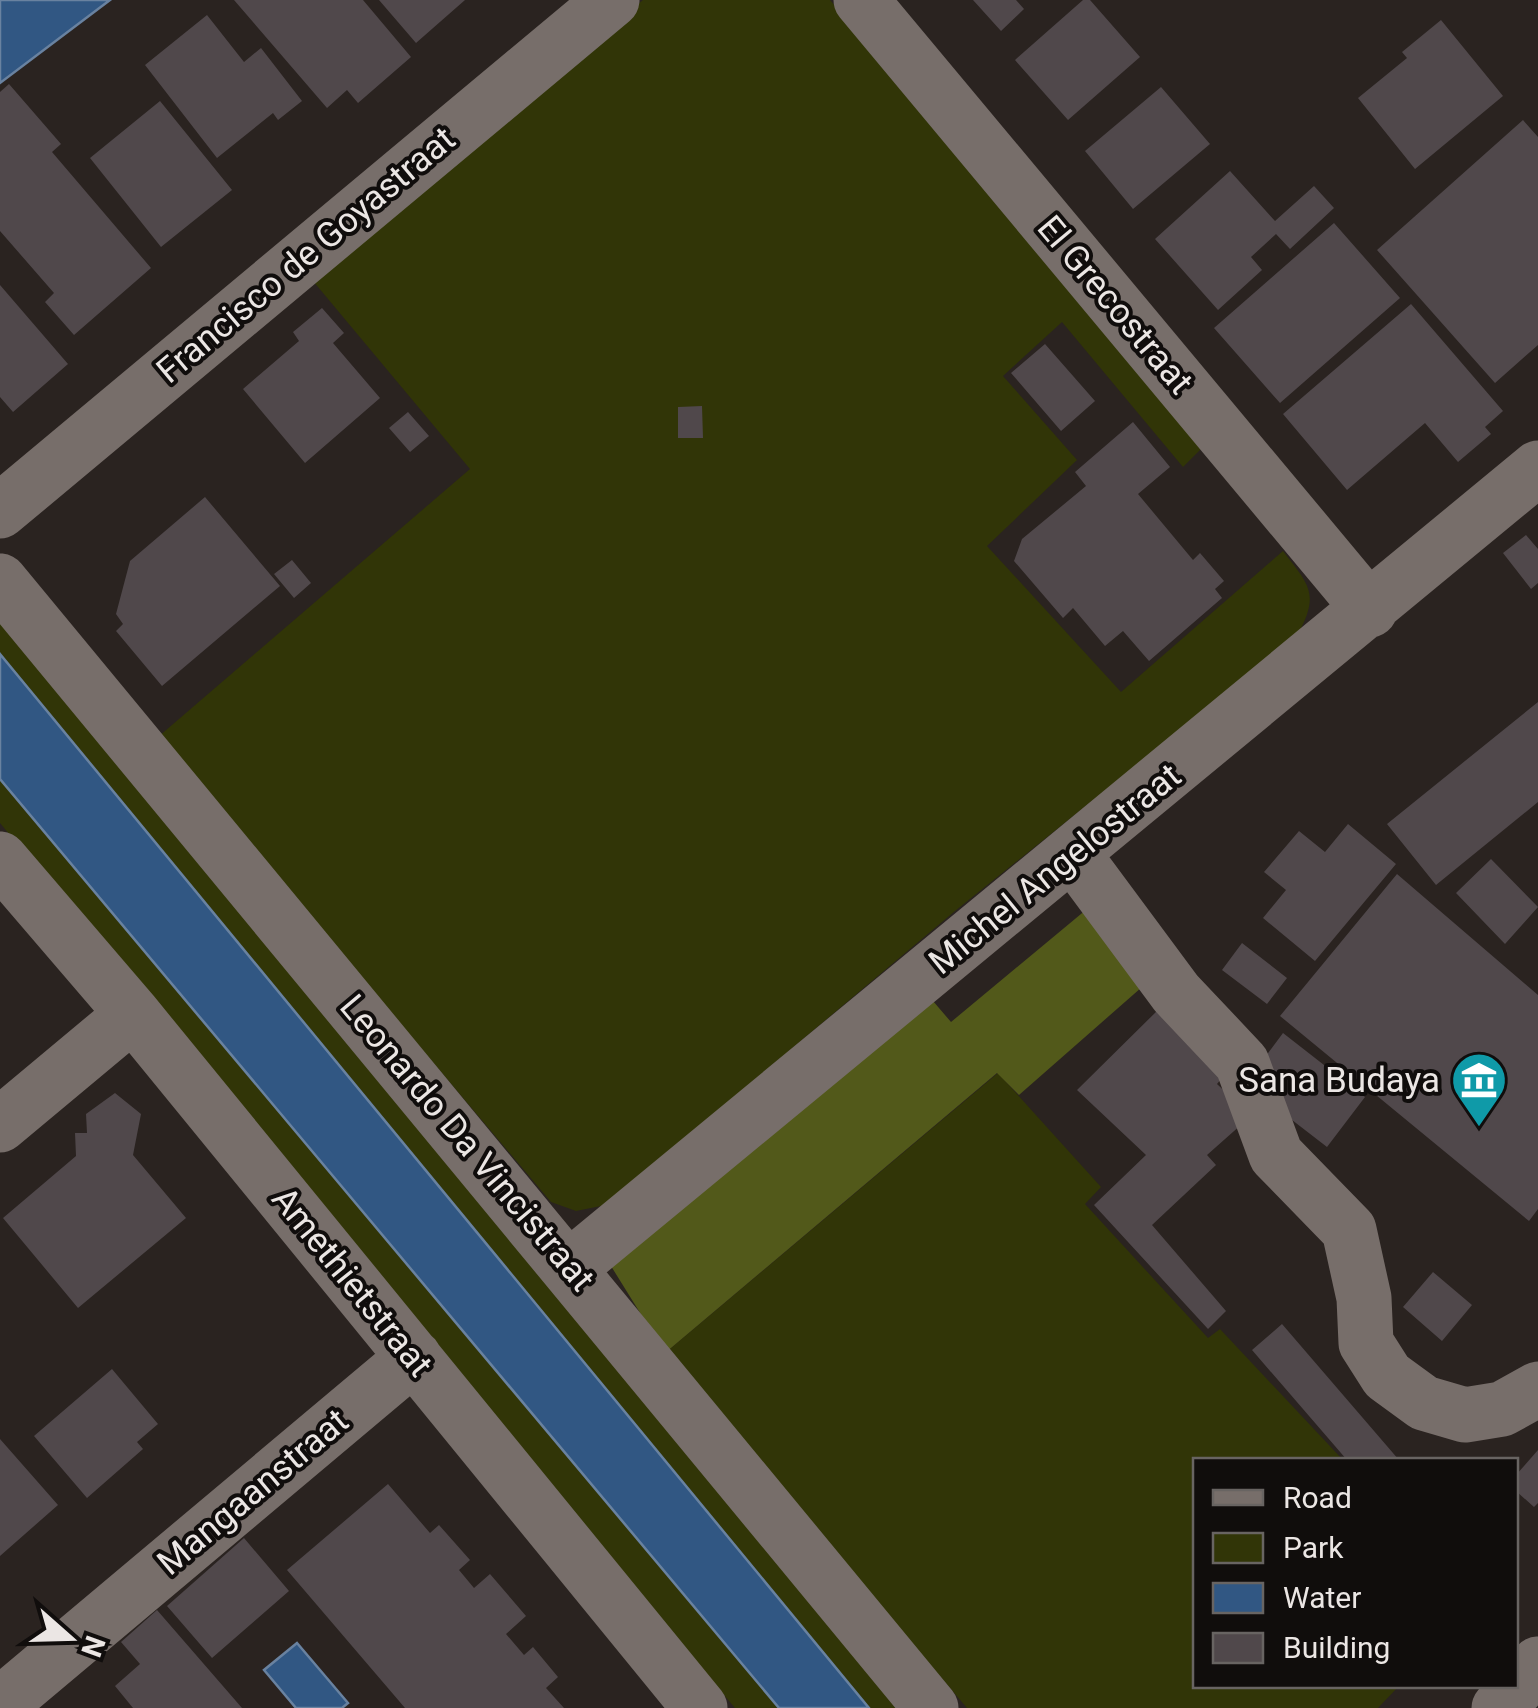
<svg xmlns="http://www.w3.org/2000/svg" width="1538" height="1708" viewBox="0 0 1538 1708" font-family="Roboto,sans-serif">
<rect width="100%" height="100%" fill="#2a2320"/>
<path fill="#313507" d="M 643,0 L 830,0 L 1202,448 L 1183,467 L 1062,322 L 1003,376 L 1077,460 L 987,546 L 1121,692 L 1283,551 C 1310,586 1320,594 1297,636 L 955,911 L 606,1205 L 576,1211 L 551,1202 L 158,737 L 470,469 L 308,275 Z
M 0,613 L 904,1708 L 869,1708 L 0,654 Z
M 0,779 C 263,1086 518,1400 779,1708 L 735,1708 L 427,1343 L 0,823 Z
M 998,1073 L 1101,1187 L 1085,1204 L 1208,1338 L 1220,1329 L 1343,1460 L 1196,1460 L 1196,1686 L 1399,1686 L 1378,1708 L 967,1708 L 665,1353 Z"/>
<path fill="#52591a" d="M 1093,904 L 1150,980 L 1019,1095 L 997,1073 L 665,1353 L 606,1258 L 927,994 L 951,1022 Z"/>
<path fill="#315783" stroke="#6982a0" stroke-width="2.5" d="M 0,0 L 110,0 L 0,83 Z
M 0,654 L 869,1708 L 779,1708 L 0,779 Z
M 297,1643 L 348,1703 L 342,1708 L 296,1708 L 264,1670 Z"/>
<path fill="#50484b" d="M 234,0 L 363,0 L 411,57 L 358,103 L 347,90 L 327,108 Z
M 379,0 L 465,0 L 416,43 Z
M 973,0 L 1016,0 L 1024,9 L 1001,31 Z
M 1083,0 L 1090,0 L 1140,57 L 1068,120 L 1015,60 Z
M 207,15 L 244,62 L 261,48 L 302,101 L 278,120 L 273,113 L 217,158 L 145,65 Z
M 1441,20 L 1503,96 L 1415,169 L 1358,98 L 1407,58 L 1402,52 Z
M 9,84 L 61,144 L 52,152 L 151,268 L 74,335 L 45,302 L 54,293 L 0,231 L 0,92 Z
M 1161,87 L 1210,144 L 1133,209 L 1085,151 Z
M 160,101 L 232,190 L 161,247 L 90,158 Z
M 1523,120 L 1538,137 L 1538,345 L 1495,383 L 1377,250 Z
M 1230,171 L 1275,221 L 1314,186 L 1334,208 L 1290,249 L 1276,234 L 1251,257 L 1262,270 L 1218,310 L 1155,239 Z
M 1334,223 L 1400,298 L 1280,403 L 1214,328 Z
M 0,285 L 68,364 L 13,412 L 0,397 Z
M 1411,304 L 1503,411 L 1485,427 L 1491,434 L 1458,462 L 1425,423 L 1347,490 L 1283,414 Z
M 322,308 L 344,333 L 333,343 L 380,398 L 305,463 L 243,389 L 299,341 L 293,332 Z
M 1045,344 L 1095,401 L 1061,431 L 1011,373 Z
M 702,406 L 703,438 L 678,438 L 678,407 Z
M 408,412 L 429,436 L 410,452 L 389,428 Z
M 1133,422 L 1170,467 L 1138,494 L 1193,560 L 1200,553 L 1224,581 L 1215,589 L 1222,598 L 1149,661 L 1123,631 L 1105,646 L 1073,608 L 1063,618 L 1014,561 L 1022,539 L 1086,486 L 1075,472 Z
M 205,497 L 280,586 L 162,686 L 116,631 L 123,624 L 116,614 L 130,561 Z
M 1526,535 L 1538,549 L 1538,583 L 1531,589 L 1503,553 Z
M 292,560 L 311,583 L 294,598 L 274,574 Z
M 1538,702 L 1538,802 L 1436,885 L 1387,824 Z
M 1348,824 L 1396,864 L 1315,961 L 1263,918 L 1286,890 L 1264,872 L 1299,831 L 1325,852 Z
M 1491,859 L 1538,907 L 1505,944 L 1456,893 Z
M 1397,874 L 1538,995 L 1538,1209 L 1529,1221 L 1280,1016 Z
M 1242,943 L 1287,978 L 1267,1004 L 1222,970 Z
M 1161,1007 L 1226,1073 L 1217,1084 L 1251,1116 L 1207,1155 L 1216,1165 L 1152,1225 L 1226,1311 L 1208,1329 L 1094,1205 L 1146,1155 L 1077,1090 Z
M 1283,1033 L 1365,1097 L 1327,1147 L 1261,1096 L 1257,1068 Z
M 115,1093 L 141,1114 L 133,1155 L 186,1218 L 78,1308 L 3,1218 L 76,1156 L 75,1133 L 87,1133 L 86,1114 Z
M 1433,1272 L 1472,1305 L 1442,1341 L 1403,1307 Z
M 1282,1324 L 1399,1460 L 1347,1460 L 1252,1350 Z
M 112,1369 L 158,1424 L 137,1442 L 143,1449 L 87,1498 L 34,1436 Z
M 0,1439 L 58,1505 L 0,1556 Z
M 1538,1450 L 1538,1503 L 1534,1507 L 1516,1491 L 1516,1475 Z
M 388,1484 L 430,1533 L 439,1525 L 470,1560 L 459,1570 L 474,1588 L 490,1574 L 526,1616 L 506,1634 L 524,1655 L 533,1647 L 558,1677 L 546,1688 L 564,1708 L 405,1708 L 287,1570 Z
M 244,1538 L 289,1591 L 212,1658 L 167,1606 Z
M 157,1610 L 242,1708 L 133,1708 L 115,1686 L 140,1664 L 121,1642 Z"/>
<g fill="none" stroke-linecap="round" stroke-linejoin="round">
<path stroke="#776e6a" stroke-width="55" d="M 861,0 L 1370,610
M 0,511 L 612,0
M 0,581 L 931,1708
M 1073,854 L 1176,993 L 1242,1063 L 1276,1155 L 1349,1230 L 1364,1298 L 1366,1343 L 1387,1376 L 1424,1403 L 1465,1415 L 1502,1409 L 1538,1389
M 0,859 L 133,1014 L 700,1708
M 0,1125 L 133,1014
M 570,1267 L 1538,468
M 0,1705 L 414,1357
M 1499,1708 L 1538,1664"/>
</g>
<defs>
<g id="museum-pin" transform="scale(2.875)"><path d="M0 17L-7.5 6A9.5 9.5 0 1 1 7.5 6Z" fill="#0f9aa8" stroke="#100d0c"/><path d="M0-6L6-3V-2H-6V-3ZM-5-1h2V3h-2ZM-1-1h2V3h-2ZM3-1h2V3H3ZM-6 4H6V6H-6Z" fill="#fff"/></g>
</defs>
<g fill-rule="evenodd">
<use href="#museum-pin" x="1479" y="1080"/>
</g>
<g text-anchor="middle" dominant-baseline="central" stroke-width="8" stroke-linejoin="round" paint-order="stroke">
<g font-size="35" fill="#ebe6e4" stroke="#100d0c">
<text transform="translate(306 255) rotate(-40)">Francisco de Goyastraat</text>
<text transform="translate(1115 305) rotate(50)">El Grecostraat</text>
<text transform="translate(1055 869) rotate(-39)">Michel Angelostraat</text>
<text transform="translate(467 1143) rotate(50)">Leonardo Da Vincistraat</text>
<text transform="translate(352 1282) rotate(51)">Amethietstraat</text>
<text transform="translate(253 1492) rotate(-40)">Mangaanstraat</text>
</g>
<g font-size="35" fill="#ebe6e4" stroke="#100d0c" text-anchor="end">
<text x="1440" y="1080">Sana Budaya</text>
</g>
</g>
<rect x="1193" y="1458" width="325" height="230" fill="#100d0c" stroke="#686462" stroke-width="2.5"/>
<rect x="1213" y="1490" width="50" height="15" fill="#776e6a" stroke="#686462" stroke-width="2.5"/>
<text x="1283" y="1508" font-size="30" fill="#ebe6e4">Road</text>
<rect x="1213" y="1533" width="50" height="30" fill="#313507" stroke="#686462" stroke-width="2.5"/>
<text x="1283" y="1558" font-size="30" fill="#ebe6e4">Park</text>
<rect x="1213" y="1583" width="50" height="30" fill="#315783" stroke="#686462" stroke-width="2.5"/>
<text x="1283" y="1608" font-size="30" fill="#ebe6e4">Water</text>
<rect x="1213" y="1633" width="50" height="30" fill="#50484b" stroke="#686462" stroke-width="2.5"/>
<text x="1283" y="1658" font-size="30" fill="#ebe6e4">Building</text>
<g transform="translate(70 1638) rotate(110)" stroke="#100d0c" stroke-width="8" paint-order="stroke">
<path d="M0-8L18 38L0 25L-18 38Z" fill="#ebe6e4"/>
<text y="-15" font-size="28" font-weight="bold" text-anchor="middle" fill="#ebe6e4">N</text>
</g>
</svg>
